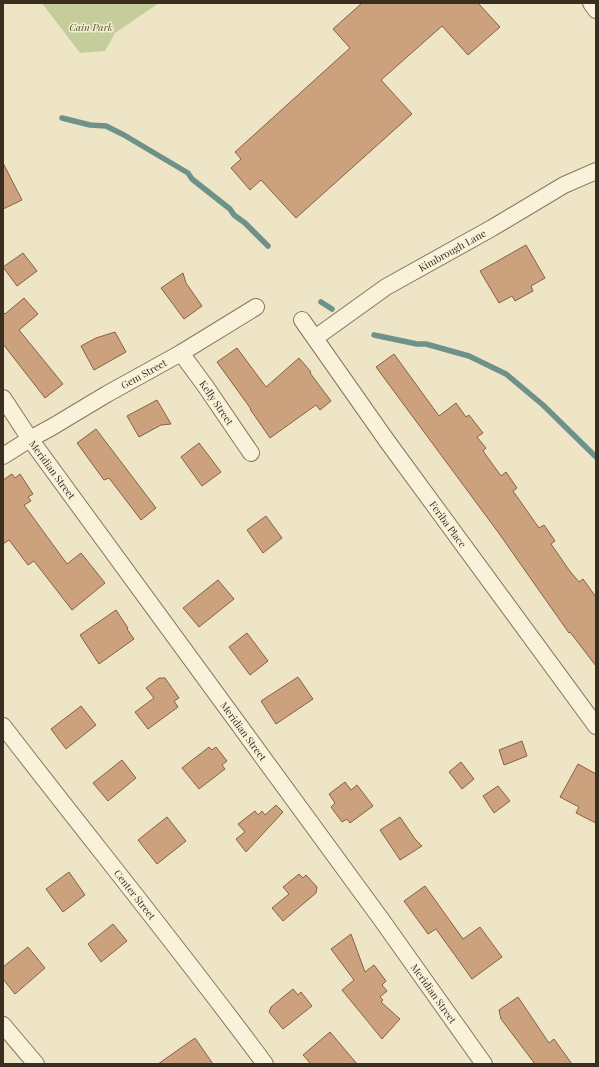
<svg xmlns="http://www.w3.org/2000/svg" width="599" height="1067" viewBox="0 0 599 1067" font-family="'Playfair Display',serif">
<rect width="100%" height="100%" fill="#eee4c6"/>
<path fill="#c5cd9a" d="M 42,3 L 159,3 L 115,33 L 105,51 L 80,53 Z"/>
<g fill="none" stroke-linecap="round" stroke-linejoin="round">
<path stroke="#6e918a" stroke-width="5.5" d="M 62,118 L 90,125 L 106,126 L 124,135 L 188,173 L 192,179 L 230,209 L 234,215 L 245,223 L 268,246
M 321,302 L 332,309
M 374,335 L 417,344 L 426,344 L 469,356 L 506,374 L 543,405 L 596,457"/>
</g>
<path fill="#cca17d" stroke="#896142" d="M 362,3 L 478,3 L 500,27 L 468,55 L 442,26 L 381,80 L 412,114 L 296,218 L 261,180 L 250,190 L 231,168 L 241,159 L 235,152 L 350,48 L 333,29 Z
M 3,163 L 22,200 L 3,209 Z
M 526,245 L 545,278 L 531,286 L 533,291 L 515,301 L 512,296 L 499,303 L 480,271 Z
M 23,253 L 37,271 L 17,286 L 3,267 Z
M 183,273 L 186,283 L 202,306 L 184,319 L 161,288 Z
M 24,298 L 38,314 L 19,330 L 63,384 L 45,398 L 3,344 L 3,312 L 5,314 Z
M 115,332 L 126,352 L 94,370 L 81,346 L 96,338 Z
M 237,348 L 266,387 L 299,358 L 311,372 L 310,373 L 331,401 L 320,410 L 316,405 L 270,438 L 250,409 L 251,409 L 217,362 Z
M 394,354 L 439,416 L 456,403 L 466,417 L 469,415 L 483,433 L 477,437 L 486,448 L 483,451 L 501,476 L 506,472 L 517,488 L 513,491 L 539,528 L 544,525 L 555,541 L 551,544 L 569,570 L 579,582 L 583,579 L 596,597 L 596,666 L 570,632 L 569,633 L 498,532 L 376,367 Z
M 157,400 L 171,424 L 161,425 L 139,437 L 127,416 Z
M 96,429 L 156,508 L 141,520 L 109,478 L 104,480 L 77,443 Z
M 199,443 L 221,472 L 202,486 L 181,457 Z
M 12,474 L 15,478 L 20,474 L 33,494 L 28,497 L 31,501 L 24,505 L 67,564 L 81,553 L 105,583 L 72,610 L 34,561 L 28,565 L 9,540 L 3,544 L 3,480 Z
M 266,516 L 282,538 L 263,553 L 247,530 Z
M 218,580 L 234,599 L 199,627 L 183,608 Z
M 116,610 L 128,628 L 127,629 L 134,639 L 99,664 L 80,635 Z
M 247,633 L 268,661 L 250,675 L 229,647 Z
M 298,677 L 313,699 L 276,724 L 261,701 Z
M 159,678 L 165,678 L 179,698 L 174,701 L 178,707 L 148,729 L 135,712 L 154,698 L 146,688 Z
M 81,706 L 96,725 L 66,749 L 51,729 Z
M 522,741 L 527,756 L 504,765 L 499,750 Z
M 209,747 L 212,750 L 216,747 L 227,761 L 222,765 L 225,769 L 199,789 L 182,768 Z
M 122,760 L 136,778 L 108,801 L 93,783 Z
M 461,762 L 474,779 L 462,789 L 449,772 Z
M 578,764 L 596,774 L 596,823 L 576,813 L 579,807 L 560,797 Z
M 345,782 L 351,790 L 357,785 L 373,806 L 350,823 L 347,819 L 342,822 L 331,807 L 335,803 L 329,794 Z
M 498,786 L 510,801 L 494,813 L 483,796 Z
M 276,805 L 283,812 L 246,852 L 236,839 L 245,832 L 238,824 L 255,811 L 258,815 L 262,811 L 265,815 Z
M 167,817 L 186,841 L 157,864 L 138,840 Z
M 400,817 L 415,839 L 422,846 L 400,860 L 380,830 Z
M 69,872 L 85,895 L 63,912 L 46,889 Z
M 299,874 L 303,878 L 306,875 L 317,887 L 316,893 L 283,921 L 272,908 L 289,894 L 283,887 Z
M 425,886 L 463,939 L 480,927 L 502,957 L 472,979 L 436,929 L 428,934 L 404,901 Z
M 113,924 L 127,941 L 101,962 L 88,944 Z
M 351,934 L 365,972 L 374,965 L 386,981 L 382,985 L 387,991 L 380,997 L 383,1000 L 381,1002 L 400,1019 L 382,1039 L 342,990 L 354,980 L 331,949 Z
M 28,947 L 45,968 L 15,994 L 3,979 L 3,967 Z
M 293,989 L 298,995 L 301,992 L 312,1006 L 283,1029 L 269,1012 L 271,1007 Z
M 518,997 L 549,1043 L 554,1039 L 572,1064 L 535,1064 L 501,1019 L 499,1010 Z
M 330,1032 L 357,1064 L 311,1064 L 303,1055 Z
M 195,1038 L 213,1064 L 158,1064 Z"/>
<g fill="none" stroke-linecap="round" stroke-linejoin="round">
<g stroke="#8a765c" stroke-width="18">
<g id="minor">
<path d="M 591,3 L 596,10"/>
<path id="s1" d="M 302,320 L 387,441 L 596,726"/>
<path id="s2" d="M 315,338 L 386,287 L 492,228 L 564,185 L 596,171"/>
<path id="s3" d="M 181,353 L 206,387 L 251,453"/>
<path id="s4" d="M 3,398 L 30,439 L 381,919 L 484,1064"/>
<path id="s5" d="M 3,456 L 30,439 L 52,427 L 107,394 L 181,353 L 256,307"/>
<path id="s6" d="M 3,726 C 90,839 180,949 265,1064"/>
<path d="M 3,1025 L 36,1064"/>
</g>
</g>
<use href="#minor" stroke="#f9f1da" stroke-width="16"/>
</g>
<g text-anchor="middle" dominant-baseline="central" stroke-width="3" stroke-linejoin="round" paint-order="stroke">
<g font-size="10" font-style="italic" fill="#485726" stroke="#f6eed6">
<text x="91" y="27">Cain Park</text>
</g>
<g font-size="10" fill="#3a2e20" stroke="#f6eed6">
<text stroke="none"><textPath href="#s2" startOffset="163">Kimbrough Lane</textPath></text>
<text stroke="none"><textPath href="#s5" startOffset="163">Gem Street</textPath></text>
<text stroke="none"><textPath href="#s3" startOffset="61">Kelly Street</textPath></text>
<text stroke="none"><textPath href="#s4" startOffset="87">Meridian Street</textPath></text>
<text stroke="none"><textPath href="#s1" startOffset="251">Feriba Place</textPath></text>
<text stroke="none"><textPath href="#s4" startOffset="411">Meridian Street</textPath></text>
<text stroke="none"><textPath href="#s6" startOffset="214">Center Street</textPath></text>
<text stroke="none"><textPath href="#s4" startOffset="735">Meridian Street</textPath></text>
</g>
</g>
<rect width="599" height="1067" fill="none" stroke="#3a2e20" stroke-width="8"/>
</svg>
